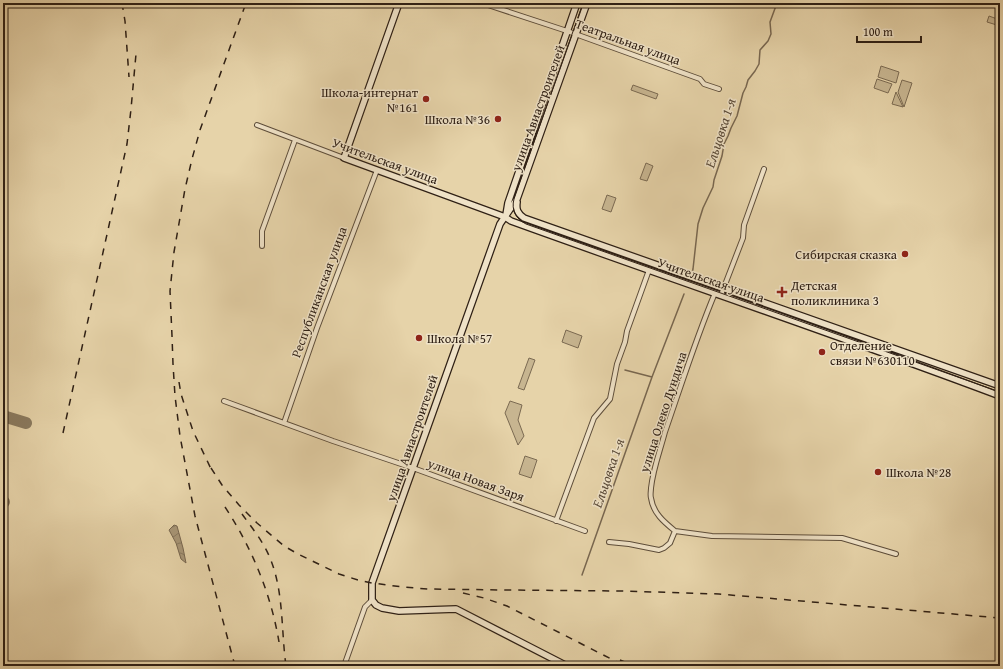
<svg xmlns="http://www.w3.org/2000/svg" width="1003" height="669" viewBox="0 0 1003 669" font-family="'Gentium Book Plus',serif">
<defs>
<pattern id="water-waves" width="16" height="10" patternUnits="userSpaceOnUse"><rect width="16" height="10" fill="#a89677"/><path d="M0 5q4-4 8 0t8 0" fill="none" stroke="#897a60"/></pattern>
</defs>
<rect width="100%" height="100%" fill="#e6d3a9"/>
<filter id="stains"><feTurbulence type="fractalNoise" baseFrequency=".005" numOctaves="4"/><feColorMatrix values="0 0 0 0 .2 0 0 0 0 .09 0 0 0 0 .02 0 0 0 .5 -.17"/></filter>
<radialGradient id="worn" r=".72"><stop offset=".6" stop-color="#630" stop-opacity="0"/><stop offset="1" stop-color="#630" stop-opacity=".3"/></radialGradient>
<path fill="#c7b590" stroke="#7b6a52" d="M 989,16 L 1000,20 L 1000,26 L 987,22 Z
M 881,66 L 899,72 L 896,83 L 878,77 Z
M 877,79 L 892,84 L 888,93 L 874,88 Z
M 902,80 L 912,83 L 904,107 L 898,92 Z
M 633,85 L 658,94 L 656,99 L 631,90 Z
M 896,92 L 903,107 L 892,104 Z
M 646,163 L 653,166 L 647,181 L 640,179 Z
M 607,195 L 616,198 L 611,212 L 602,209 Z
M 566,330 L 582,336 L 578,348 L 562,342 Z
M 529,358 L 535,360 L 524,390 L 518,388 Z
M 510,401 L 522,405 L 518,420 L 524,436 L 518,445 L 505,413 Z
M 525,456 L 537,460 L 531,478 L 519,474 Z"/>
<path fill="url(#water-waves)" stroke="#786750" d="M 174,525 L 177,526 L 183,548 L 186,563 L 181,559 L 176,543 L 169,530 Z"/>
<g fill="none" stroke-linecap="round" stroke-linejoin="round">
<path stroke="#786750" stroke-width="1.5" d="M 692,273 L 693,269 L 698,224 L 703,208 L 713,187 L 714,180 L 722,156 L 724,144 L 728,136 L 731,128 L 737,116 L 743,93 L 746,87 L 748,80 L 755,71 L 759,64 L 760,50 L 768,41 L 771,34 L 770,22 L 777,3
M 625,370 L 652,377 L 684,294
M 582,575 L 652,377"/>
<path stroke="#8a7a5f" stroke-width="12" d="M 3,416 L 26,423
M 3,502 L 4,502"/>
<g stroke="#5d4d3a" stroke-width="6">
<path id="street" d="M 482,3 L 567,31 L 700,79 L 704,84 L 719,89
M 257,125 L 344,158
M 262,246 L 262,231 L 295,140
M 721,295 L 743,238 L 744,225 L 764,169
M 224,401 L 333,441 L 413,468 L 585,531
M 284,423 L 317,328 L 377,170
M 556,521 L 594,418 L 610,399 L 617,364 L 625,342 L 627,331 L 649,270
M 675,531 C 664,522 653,513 651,498 C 650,495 651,491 651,488 C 653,469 660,451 665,432 C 681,386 696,338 715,293
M 675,531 L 712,536 L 842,538 L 896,554
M 609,542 L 629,544 L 659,550 L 664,548 L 670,543 L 675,531
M 344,666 L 365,607 L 372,600"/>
</g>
<g stroke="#2f2015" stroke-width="8">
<path id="secondary" d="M 399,3 L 344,158 L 505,217 L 511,221 C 674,280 838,335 1000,396
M 517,202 C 516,209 517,213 524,218 L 1000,386
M 506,215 L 508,203 L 577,3
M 567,666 L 456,609 L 399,611 L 382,608 L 376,605 L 372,600 L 372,583 L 500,224 L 517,199 L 587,3"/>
</g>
<use href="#street" stroke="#efe2c7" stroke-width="4"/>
<use href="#secondary" stroke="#efe2c7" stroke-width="5.5"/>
<path stroke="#2f2015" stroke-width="1" d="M 583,3 L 514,199 C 511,210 516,219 526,224 L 1000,392"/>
<path stroke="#2f2015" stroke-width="1.5" stroke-dasharray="7 7" stroke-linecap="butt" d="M 122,3 L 125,21 L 129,77
M 179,382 L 181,394 L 193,431 L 213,473
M 63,433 L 127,144 L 131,109 L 136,54
M 211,468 L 222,485 L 239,505 L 257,523 L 284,546 L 298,554 L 339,574 L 358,580 L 372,583 L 403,587 L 428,589 L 506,590 L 623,591 L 719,594 L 1000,618
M 225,507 C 252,548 271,594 279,642
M 242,514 C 252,528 263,541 270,558 C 284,592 281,630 286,666
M 463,593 L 484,598 L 507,606 L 625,666
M 620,660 L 635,666
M 235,666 L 195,516 L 180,436 L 175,396 L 173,364 L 172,336 L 170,291 L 174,252 L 185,189 L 192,159 L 200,130 L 246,3"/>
</g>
<g fill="#8f2418" stroke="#efe2c7" stroke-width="1.5">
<circle cx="426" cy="99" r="4"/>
<circle cx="498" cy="119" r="4"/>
<circle cx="905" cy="254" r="4"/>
<path d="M780 286h4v4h4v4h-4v4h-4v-4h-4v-4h4z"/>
<circle cx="419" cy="338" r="4"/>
<circle cx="822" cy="352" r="4"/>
<circle cx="878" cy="472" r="4"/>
</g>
<g text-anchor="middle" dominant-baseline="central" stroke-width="3" stroke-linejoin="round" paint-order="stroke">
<g font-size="13" fill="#2f2015" stroke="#efe2c7">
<text transform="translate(628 42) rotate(20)">Театральная улица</text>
<text transform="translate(538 108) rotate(-70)">улица Авиастроителей</text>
<text transform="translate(385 161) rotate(20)">Учительская улица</text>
<text transform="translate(711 280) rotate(19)">Учительская улица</text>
<text transform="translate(319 292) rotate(-70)">Республиканская улица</text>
<text transform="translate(663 412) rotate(-72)">улица Олеко Дундича</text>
<text transform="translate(412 438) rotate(-71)">улица Авиастроителей</text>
<text transform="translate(476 480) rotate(20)">улица Новая Заря</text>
</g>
<g font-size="13" fill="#2f2015" stroke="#efe2c7" text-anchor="start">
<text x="418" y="92" text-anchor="end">Школа-интернат<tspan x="418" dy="15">№161</tspan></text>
<text x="490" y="119" text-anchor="end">Школа №36</text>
<text x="897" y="254" text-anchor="end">Сибирская сказка</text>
<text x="791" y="285">Детская<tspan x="791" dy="15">поликлиника 3</tspan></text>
<text x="427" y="338">Школа №57</text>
<text x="830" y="345">Отделение<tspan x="830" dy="15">связи №630110</tspan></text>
<text x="886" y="472">Школа №28</text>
</g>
<g font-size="14" font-style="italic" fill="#594937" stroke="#efe2c7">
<text transform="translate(720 133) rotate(-72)">Ельцовка 1-я</text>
<text transform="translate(608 473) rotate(-71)">Ельцовка 1-я</text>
</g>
</g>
<rect width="1003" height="669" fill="none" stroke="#e6d3a9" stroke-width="16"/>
<rect x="4" y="4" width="995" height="661" fill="none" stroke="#2f2015" stroke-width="2"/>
<rect x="8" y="8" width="987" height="653" fill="none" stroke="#2f2015"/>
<path d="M857 36v6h64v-6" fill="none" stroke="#2f2015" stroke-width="2"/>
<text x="863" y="36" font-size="12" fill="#2f2015" stroke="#efe2c7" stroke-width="3" paint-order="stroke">100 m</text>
<rect width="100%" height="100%" filter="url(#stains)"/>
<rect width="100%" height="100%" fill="url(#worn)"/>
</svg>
